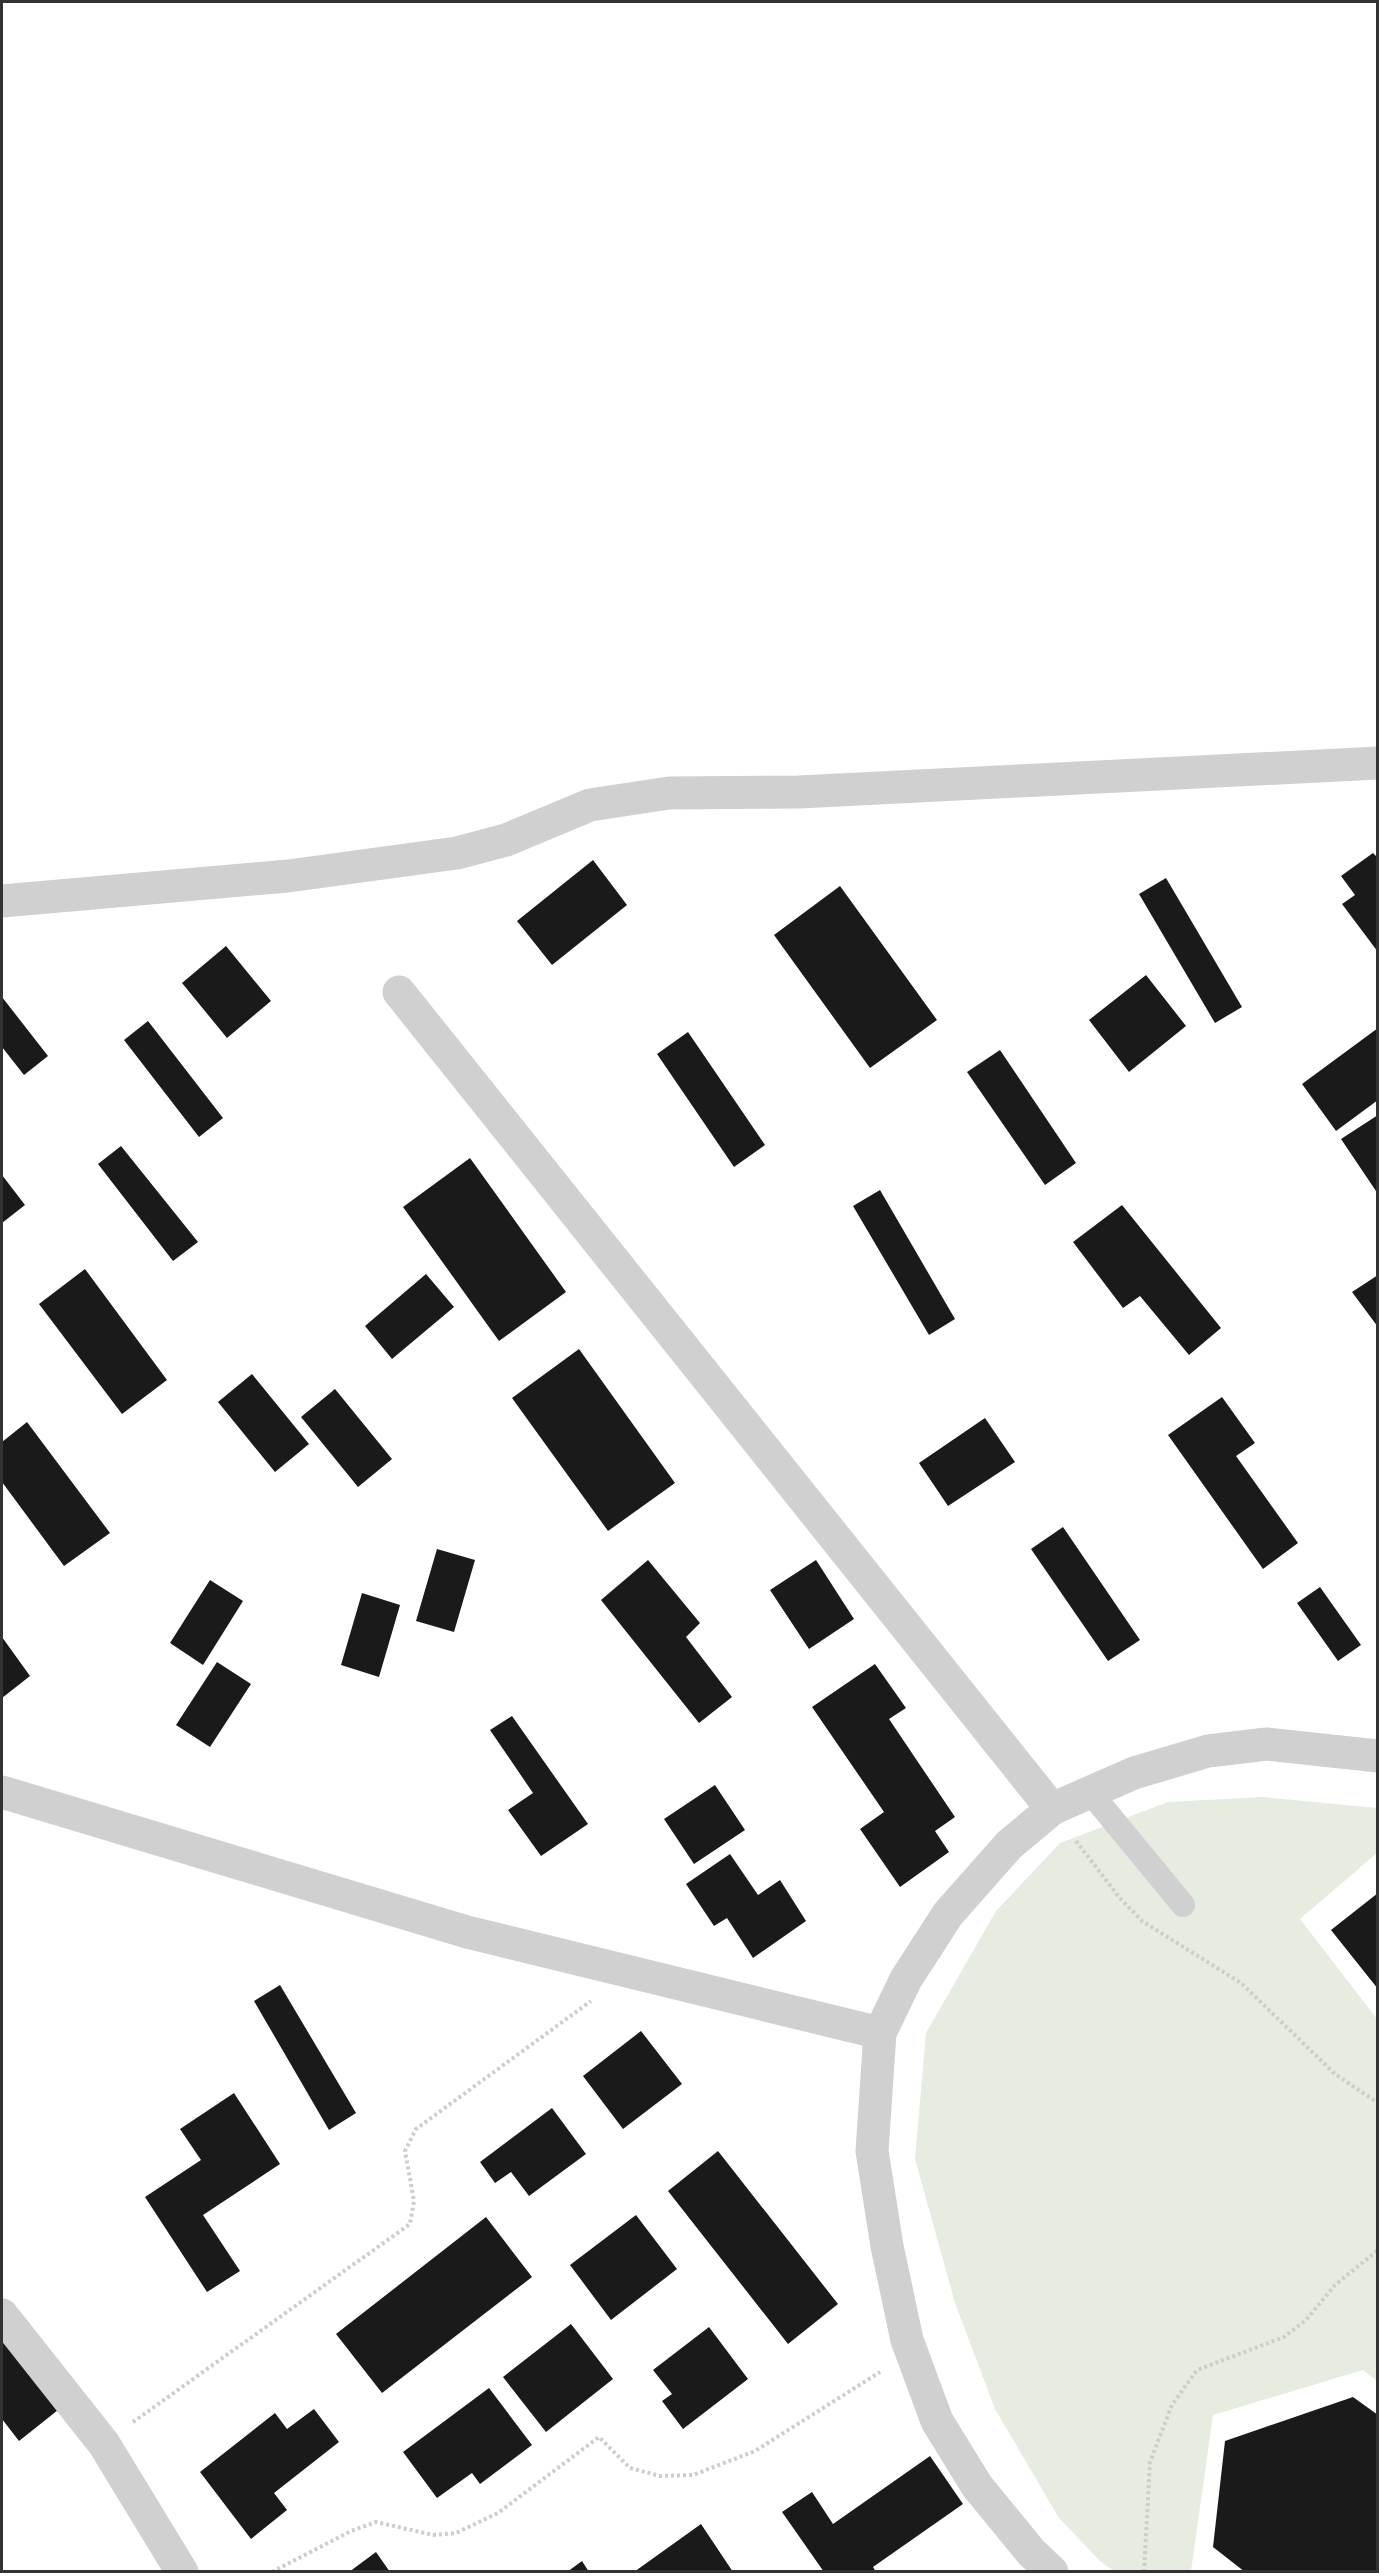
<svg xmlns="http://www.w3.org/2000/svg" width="1379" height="2573" viewBox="0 0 1379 2573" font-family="'Source Sans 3',sans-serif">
<rect width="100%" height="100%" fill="#fff"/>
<path fill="#e6ecdf" d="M 1263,1797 L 1377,1808 L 1377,1853 L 1300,1919 L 1377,2019 L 1377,2381 L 1363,2370 L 1213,2415 L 1191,2571 L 1114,2571 L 1101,2562 L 1059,2518 L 995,2409 L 955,2303 L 915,2159 L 926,2033 L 996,1911 L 1060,1843 L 1168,1802 Z"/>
<path fill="#1a1a1a" d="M 1373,853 L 1378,858 L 1378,952 L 1342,904 L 1355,895 L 1341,876 Z
M 593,860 L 627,905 L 552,965 L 517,921 Z
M 1166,878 L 1242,1007 L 1215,1023 L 1139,894 Z
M 840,886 L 937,1020 L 870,1068 L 774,935 Z
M 226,946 L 271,1001 L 227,1038 L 182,983 Z
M 1146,975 L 1186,1026 L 1129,1072 L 1089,1020 Z
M 2,997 L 48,1056 L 24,1075 L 2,1047 Z
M 148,1021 L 223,1118 L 199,1137 L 124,1040 Z
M 1378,1028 L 1378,1100 L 1336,1131 L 1302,1084 Z
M 688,1032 L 765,1145 L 734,1167 L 657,1054 Z
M 1000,1050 L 1076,1163 L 1045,1185 L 967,1072 Z
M 1378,1115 L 1378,1194 L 1341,1139 Z
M 121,1146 L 198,1242 L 173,1261 L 98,1164 Z
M 470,1158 L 566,1292 L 499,1341 L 403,1207 Z
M 2,1175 L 25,1205 L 2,1223 Z
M 880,1190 L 955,1319 L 929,1335 L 853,1206 Z
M 1122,1205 L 1221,1328 L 1189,1355 L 1140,1296 L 1123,1308 L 1073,1242 Z
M 85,1269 L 167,1380 L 122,1414 L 39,1304 Z
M 426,1274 L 454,1307 L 392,1359 L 365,1326 Z
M 1378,1275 L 1378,1327 L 1352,1292 Z
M 579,1349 L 675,1483 L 608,1531 L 512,1398 Z
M 252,1374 L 309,1444 L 275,1472 L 218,1402 Z
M 335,1389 L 392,1459 L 358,1487 L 301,1417 Z
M 1222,1397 L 1255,1443 L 1236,1456 L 1298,1543 L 1263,1569 L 1168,1435 Z
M 985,1418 L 1015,1462 L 948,1506 L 919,1463 Z
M 27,1422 L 110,1533 L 64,1566 L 2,1482 L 2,1442 Z
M 1063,1527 L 1140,1640 L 1108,1661 L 1031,1549 Z
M 437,1549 L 475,1560 L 454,1632 L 416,1621 Z
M 648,1560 L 700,1623 L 686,1637 L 732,1697 L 699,1723 L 601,1600 Z
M 816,1560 L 854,1619 L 809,1649 L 770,1590 Z
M 210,1580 L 243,1601 L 203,1665 L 170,1643 Z
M 1320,1587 L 1361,1645 L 1338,1661 L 1297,1603 Z
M 362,1593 L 400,1605 L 379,1677 L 341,1665 Z
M 2,1637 L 30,1676 L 2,1698 Z
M 217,1662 L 251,1684 L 210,1747 L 176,1725 Z
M 875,1664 L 906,1708 L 889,1719 L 955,1817 L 935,1831 L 949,1852 L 900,1887 L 860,1829 L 884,1812 L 812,1707 Z
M 512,1716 L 588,1824 L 541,1856 L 508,1810 L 533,1793 L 490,1730 Z
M 715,1785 L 745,1830 L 694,1864 L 664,1819 Z
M 730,1854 L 758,1895 L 780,1880 L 806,1921 L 753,1958 L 727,1918 L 714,1926 L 686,1884 Z
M 1378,1893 L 1378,1989 L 1331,1930 Z
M 280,1985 L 356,2113 L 329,2130 L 254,2001 Z
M 641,2031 L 682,2084 L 623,2129 L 583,2076 Z
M 234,2093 L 280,2164 L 203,2215 L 240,2271 L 207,2292 L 145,2197 L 201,2160 L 180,2129 Z
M 552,2108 L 586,2154 L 529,2196 L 511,2172 L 495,2183 L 480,2162 Z
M 718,2151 L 838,2304 L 788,2344 L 668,2191 Z
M 636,2215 L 677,2269 L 611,2320 L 570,2265 Z
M 486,2217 L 532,2277 L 382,2393 L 336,2334 Z
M 571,2324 L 613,2379 L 546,2432 L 503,2377 Z
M 709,2327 L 748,2379 L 683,2429 L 662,2401 L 672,2394 L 653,2370 Z
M 2,2338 L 58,2410 L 19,2441 L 2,2419 Z
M 489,2388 L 532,2445 L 480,2484 L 472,2473 L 437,2498 L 403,2452 Z
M 1353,2397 L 1378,2415 L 1378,2572 L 1245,2572 L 1213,2547 L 1225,2441 Z
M 314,2409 L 339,2442 L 274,2493 L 287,2510 L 251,2539 L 200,2472 L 275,2413 L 287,2429 Z
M 930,2456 L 963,2504 L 873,2567 L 876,2572 L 824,2572 L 782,2512 L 812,2492 L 833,2524 Z
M 701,2524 L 733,2572 L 634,2572 Z
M 376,2552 L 390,2572 L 349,2572 Z
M 582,2561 L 589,2572 L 567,2572 Z"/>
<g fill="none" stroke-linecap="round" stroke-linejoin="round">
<path stroke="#cdcdcd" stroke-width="4" stroke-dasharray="3 3" stroke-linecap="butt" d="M 1076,1841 L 1119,1897 L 1142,1921 L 1241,1983 L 1335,2074 L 1378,2103
M 133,2422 L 410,2224 L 414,2201 L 405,2151 L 416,2129 L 591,2001
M 272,2572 L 351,2531 L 376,2522 L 433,2535 L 456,2533 L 498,2513 L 599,2437 L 630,2468 L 660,2476 L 693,2475 L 755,2451 L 880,2372
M 1144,2572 L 1150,2462 L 1172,2405 L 1197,2370 L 1284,2337 L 1306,2320 L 1335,2285 L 1378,2250"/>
<path stroke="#d0d0d0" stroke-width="24" d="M 1090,1792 L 1183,1905"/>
<path stroke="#d0d0d0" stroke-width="33" d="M 2,901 L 288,876 L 457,853 L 506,840 L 590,805 L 669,793 L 799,792 L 1378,763
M 399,992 L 1052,1809
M 2,1792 L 467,1932 L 880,2033
M 2,2315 L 104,2444 L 182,2572
M 1052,2572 L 1031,2552 L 977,2486 L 937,2421 L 907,2340 L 887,2246 L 872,2151 L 880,2033 L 906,1979 L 948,1914 L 1009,1845 L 1052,1809 L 1134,1773 L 1208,1751 L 1267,1744 L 1378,1756"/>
</g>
<rect width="1379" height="2573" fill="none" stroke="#333333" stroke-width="6"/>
</svg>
